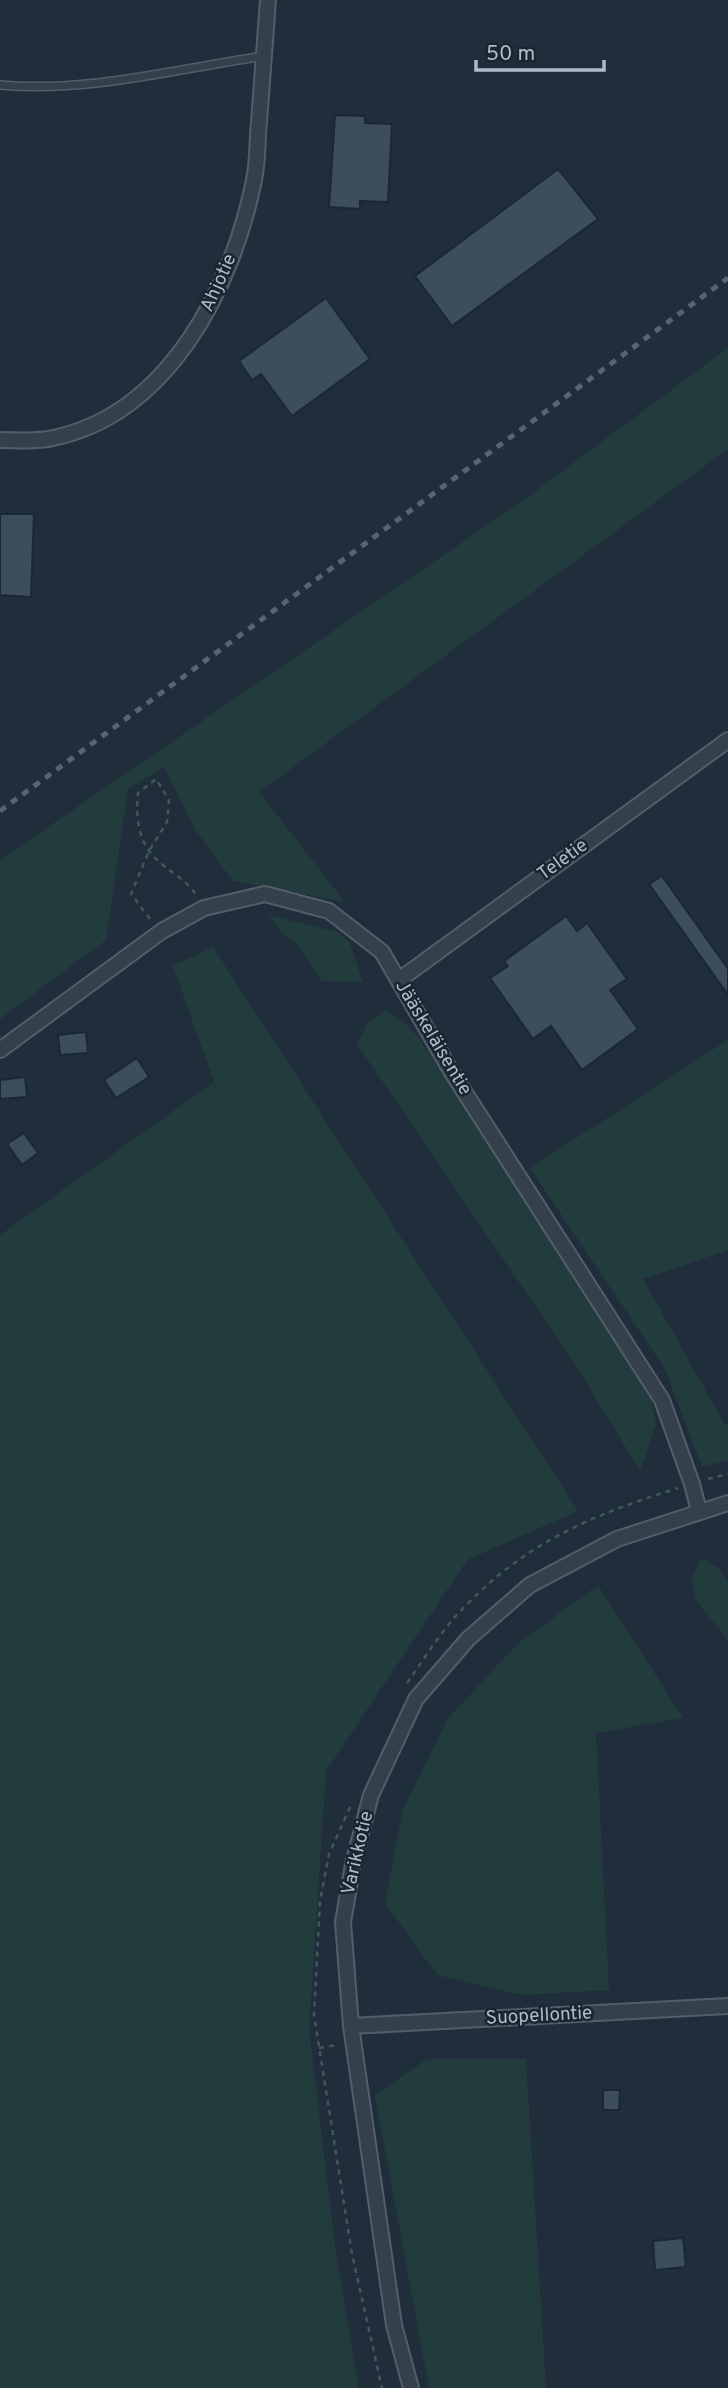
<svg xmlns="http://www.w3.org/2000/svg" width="728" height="2388" viewBox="0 0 728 2388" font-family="Overpass,sans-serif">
<rect width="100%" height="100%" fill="#202e3c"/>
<path fill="#223c3d" d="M 728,348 L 728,449 L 259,792 L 345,902 L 233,881 L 197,832 L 164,767 L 128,789 L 106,940 L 0,1019 L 0,860 L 518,504 Z
M 268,915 L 337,932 L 349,941 L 363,982 L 321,981 L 298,945 L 282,932 Z
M 213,947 L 578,1511 L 467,1560 L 326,1771 L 309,2029 L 336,2254 L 359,2388 L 0,2388 L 0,1235 L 214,1082 L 173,966 Z
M 385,1010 L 403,1021 L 418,1037 L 648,1382 L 656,1424 L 640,1471 L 582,1375 L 357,1044 L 367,1024 Z
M 728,1040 L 728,1250 L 643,1279 L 724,1423 L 728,1424 L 728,1460 L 702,1467 L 665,1369 L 530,1168 Z
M 702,1558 L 718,1568 L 728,1581 L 728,1640 L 695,1599 L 692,1577 Z
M 598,1585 L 683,1718 L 596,1733 L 609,1990 L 522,1995 L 437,1975 L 385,1903 L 403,1809 L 447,1720 L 516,1645 Z
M 427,2059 L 526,2059 L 546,2388 L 429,2388 L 375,2095 Z"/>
<path fill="#3c4d5b" stroke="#1b2733" stroke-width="2" d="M 335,115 L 365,116 L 365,123 L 392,124 L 388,202 L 360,201 L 360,209 L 329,207 Z
M 558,169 L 598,219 L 452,326 L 415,276 Z
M 326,298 L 370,359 L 292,416 L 261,374 L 252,380 L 239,361 Z
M 0,514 L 34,514 L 31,597 L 0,595 Z
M 662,876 L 728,969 L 728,995 L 649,884 Z
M 566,916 L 577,931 L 587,923 L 627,979 L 610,990 L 638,1029 L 582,1070 L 551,1026 L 533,1039 L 490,978 L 508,966 L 504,961 Z
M 86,1032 L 88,1053 L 60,1055 L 58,1035 Z
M 137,1058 L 149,1077 L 116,1098 L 104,1080 Z
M 25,1077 L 27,1097 L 0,1099 L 0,1080 Z
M 24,1133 L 38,1153 L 22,1165 L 7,1144 Z
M 603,2090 L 620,2090 L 619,2110 L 603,2110 Z
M 683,2238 L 686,2267 L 655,2270 L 653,2241 Z"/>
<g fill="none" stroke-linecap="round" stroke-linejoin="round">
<g stroke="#525e6a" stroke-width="10">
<path id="service" d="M 0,85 C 88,93 176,69 264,56"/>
</g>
<g stroke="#525e6a" stroke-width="18">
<path id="minor" d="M 0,440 C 17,440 37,442 53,438 C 169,414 233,286 254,180 C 258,162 257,141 259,122 C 262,81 265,41 268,0
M 399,980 L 728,740
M 0,1050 L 162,931 L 204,908 L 265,894 L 329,911 L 382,952 L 451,1071 L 662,1400 L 692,1484 L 699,1511
M 351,2026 L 728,2006
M 411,2388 L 394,2325 L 351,2026 L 343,1922 L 353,1864 L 371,1795 L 416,1699 L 468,1639 L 530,1585 L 617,1539 L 728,1503"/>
</g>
<path stroke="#40595a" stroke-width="2.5" stroke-dasharray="5 5" stroke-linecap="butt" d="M 150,919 L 131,894 L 149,851 L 167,822 L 169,800 L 156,779 L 138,793 C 136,812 137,834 149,851 C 161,868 184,876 197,896
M 708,1479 L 728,1474
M 407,1683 C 422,1662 437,1638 454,1618 C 520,1545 586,1517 678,1488
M 350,1807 L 329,1854 L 320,1901 L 314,2015 L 352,2254 L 382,2388
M 319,2048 L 337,2045"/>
<use href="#service" stroke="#34404c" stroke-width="7"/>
<use href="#minor" stroke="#34404c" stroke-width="14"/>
<path stroke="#566473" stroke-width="5" stroke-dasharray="7 7" stroke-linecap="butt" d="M 0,811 L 728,278"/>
</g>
<g text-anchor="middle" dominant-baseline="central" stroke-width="5" stroke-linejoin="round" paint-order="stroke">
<g font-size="19" fill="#afbbc8" stroke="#192531">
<text transform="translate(219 283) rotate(-66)">Ahjotie</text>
<text transform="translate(563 860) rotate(-36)">Teletie</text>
<text transform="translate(433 1038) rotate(59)">Jääskeläisentie</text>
<text transform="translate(358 1853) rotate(-77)">Varikkotie</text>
<text transform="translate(539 2016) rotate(-3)">Suopellontie</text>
</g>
</g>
<path d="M476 60v10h128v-10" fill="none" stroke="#afbbc8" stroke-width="3.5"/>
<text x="486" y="60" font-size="21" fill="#afbbc8" stroke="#192531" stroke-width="5" paint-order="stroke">50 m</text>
</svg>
